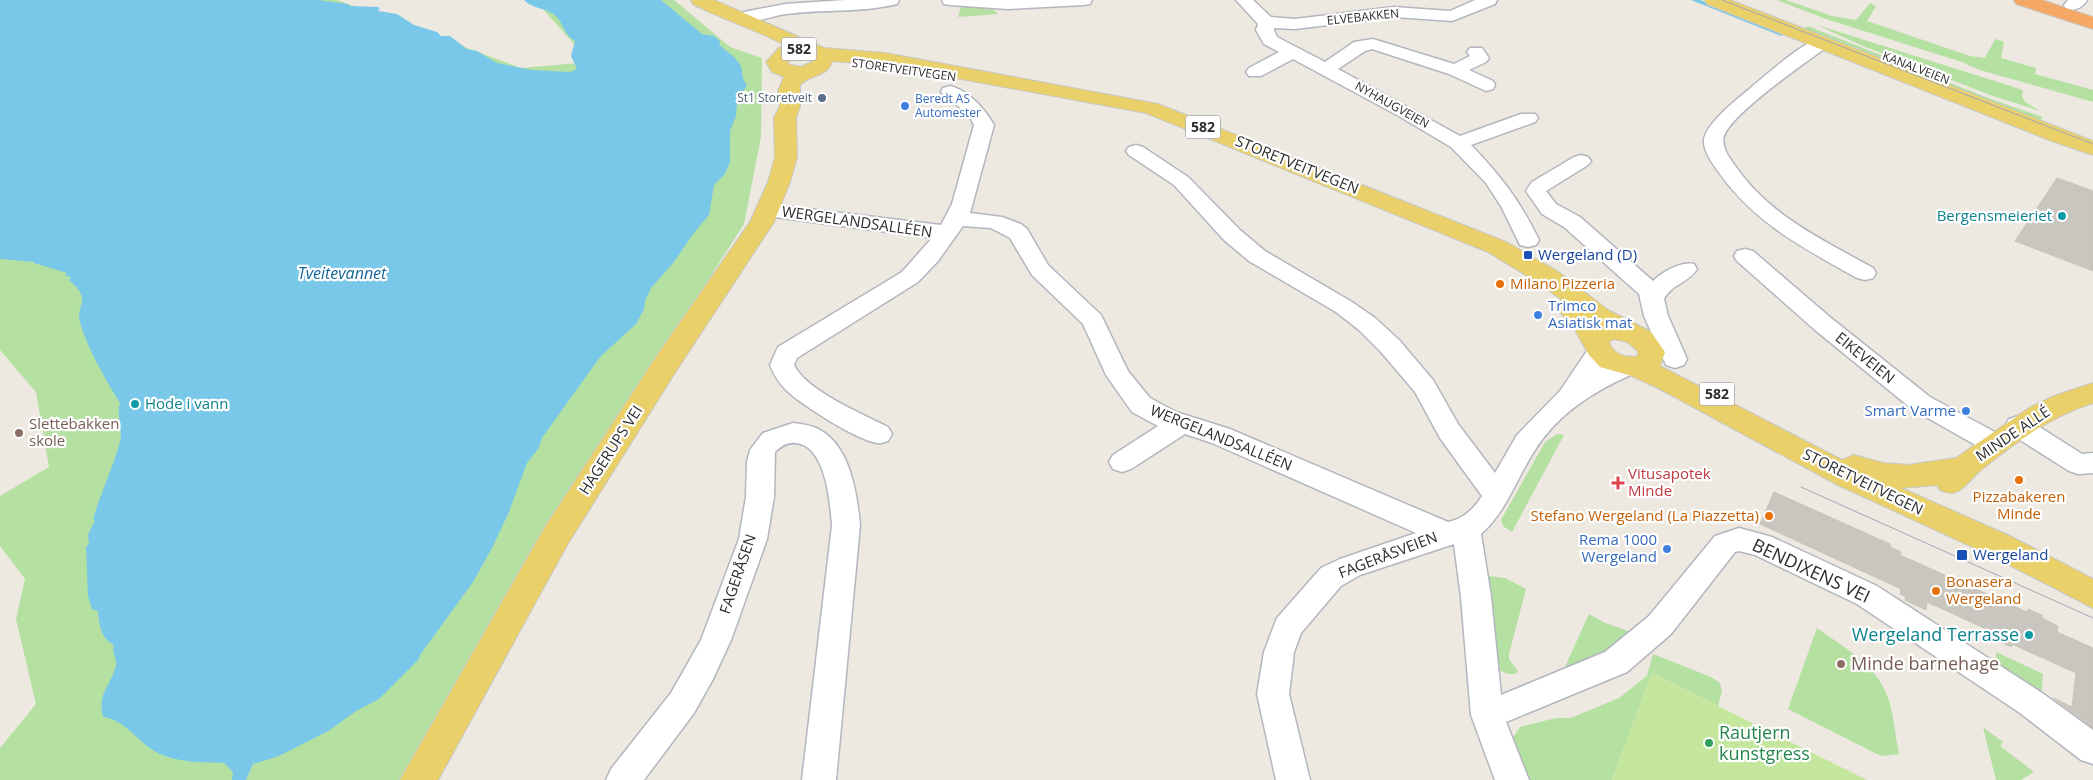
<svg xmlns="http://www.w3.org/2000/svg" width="2093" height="780" font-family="'Open Sans',sans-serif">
	<rect width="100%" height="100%" fill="#ede8e0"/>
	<g fill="#b4e0a1">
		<path d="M0 0H337L521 68 590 62 535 0H674L730 47 762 58 761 137 744 224 573 491 400 780H0V748L36 704 16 619 25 579 0 546V496L49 467 36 392 0 350Z"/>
		<path d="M1777 0H1786L1832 16 1856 20 1870 3 1876 6 1867 21 1970 56 1985 58 1995 39 2004 42 2001 58 2036 68 2035 74 2093 90V102L1980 70 1968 65V64L1826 19Z"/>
		<path d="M962 4 991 7 998 14 958 17Z"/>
		<path d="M1817 25 2020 89 2023 91 2022 96 2025 102 2040 111 1993 96 1863 46Z"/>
		<path d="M1808 26 1988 98 2043 117 2034 126 1797 33Z"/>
		<path d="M1557 434 1564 435 1512 532 1503 526 1501 520 1545 442Z"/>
		<path d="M1481 575 1505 578 1526 589 1509 654V659L1518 671 1515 674H1509L1498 670Z"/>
		<path d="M1589 614 1605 623 1628 631C1609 652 1594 663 1565 667Z"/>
		<path d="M1817 628C1843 647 1877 665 1888 698 1894 715 1895 736 1899 754L1881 756 1788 709Z"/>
		<path d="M1996 652 2043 674 2042 690 2039 693 1989 667 1996 660Z"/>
		<path d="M1653 654 1711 677 1720 683 1722 691 1718 706 1652 673 1612 780H1523L1512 739 1520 727 1556 718H1571L1619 698 1647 676Z"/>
		<path d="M1983 727 2003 742 2000 746 2034 772 2021 780H1996Z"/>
	</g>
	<path fill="#c5e79d" d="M1652 673 1867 780H1612Z"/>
	<g fill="#7ac8e9">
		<path d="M0 0H318L348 4 350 6 377 7 380 8 378 11 397 14 414 25 437 32 441 36H450L467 49 477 51 497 63 532 70 570 72 577 69 571 56 575 41C564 35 564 25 556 16 548 8 532 9 524 0H661L702 34 714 36 720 41 719 44C726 52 734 55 739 63 745 72 739 75 747 85L737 103 736 116 730 131V162L725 174 714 185 709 215 693 234 674 262 651 288 645 301 644 309 636 324 600 357 542 438 538 449 527 463 509 512 492 548 473 582 420 655 419 659 379 699 356 711 330 730 279 756 253 764 246 780H232L233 772 224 763C202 762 177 763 156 752 138 742 124 719 103 717 97 692 111 687 116 665 117 658 111 652 114 645 101 639 99 624 98 611L92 609 88 596 86 547 89 544 88 535 95 520 93 519C101 492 113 468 120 442 123 428 116 416 120 403 107 382 86 346 80 322 75 303 94 302 69 280L71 277 65 276 67 273 34 263V262L0 259Z"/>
		<path d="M1691 0H1700L1785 34 1781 36Z"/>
	</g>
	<g fill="#c9c6bf" stroke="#c9c4ba">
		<path d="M2057 178 2093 191V271L2015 241Z"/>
		<path d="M1774 492 1890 544V547L1901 552 1900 555 2027 612 2028 609 2042 615V618L2058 626 2057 632 2093 648V728L2053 698 2072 707 2076 673 2012 644V647L1993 639 1995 633 1927 602 1926 610 1905 600 1906 597 1900 594 1901 589 1760 524Z"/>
	</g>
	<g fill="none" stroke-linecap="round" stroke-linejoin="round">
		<g stroke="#b4b6bf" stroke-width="3">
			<g id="minor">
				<path d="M845 0H899L897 4C861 13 823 9 786 14 772 16 757 23 744 20L741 16 744 12 785 4Z"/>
				<path d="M942 0H1092L1090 4 1084 5 1008 9 950 5 944 4Z"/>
				<path d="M1236 0H1253L1271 17 1295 19 1394 7 1450 11 1475 0H1497L1495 4 1452 21 1394 17 1295 29 1274 28V30L1277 37 1325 62 1354 42 1373 39 1454 64 1470 56 1467 52 1470 48H1482L1489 58 1486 62 1469 70 1493 81 1495 85 1493 89 1486 91 1449 74 1372 49 1365 51 1338 69 1460 136 1521 114H1535L1538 118 1535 122 1471 145C1501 176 1520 201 1539 240L1536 245 1528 247 1520 245 1502 208 1486 183 1451 147 1397 115 1293 59 1261 76H1249L1246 72 1249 68 1279 52 1264 44 1256 30 1258 24Z"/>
				<path d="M2068 0H2087C2082 8 2075 11 2066 9L2064 5Z"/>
				<path d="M1821 38 1827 39 1830 43 1827 47C1806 62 1731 114 1724 136 1721 148 1730 159 1736 167 1770 216 1823 240 1873 268L1876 273 1873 278 1865 280 1857 278C1802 247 1754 223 1717 170 1711 161 1703 150 1704 139 1707 123 1735 101 1747 91 1764 77 1802 42 1821 38Z"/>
				<path d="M950 86C969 91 985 109 994 125L970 213 1002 217 1021 224 1027 229 1048 265 1101 315 1128 371 1150 398 1176 412 1230 429 1448 522C1463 519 1474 509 1482 496L1440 438 1415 392 1381 352 1359 330 1336 312 1249 261 1224 240 1174 185 1129 155 1126 151 1129 147 1136 145 1143 147 1188 177 1240 230 1265 251 1352 302 1375 318 1399 340 1433 380 1458 424 1495 473 1517 435 1560 391 1591 345 1600 343 1609 345 1612 351 1601 368 1629 357 1638 360 1641 366 1638 372C1598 388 1558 413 1535 450 1516 479 1507 511 1481 534L1491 597 1501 695 1605 652 1649 616 1715 536 1739 528 1772 537 1877 586 2042 693 2093 730V764L2081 760 2020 713 1857 604 1755 555 1739 551 1735 552 1671 634 1627 672 1506 722 1529 780H1495L1471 715 1461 597 1454 544 1360 575 1341 586 1301 633 1294 652 1289 694 1310 780H1276L1257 694 1264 652 1277 618 1321 568 1340 559 1416 533 1212 443 1185 434 1131 469 1122 472 1113 469 1109 462 1113 455 1158 426 1132 412 1106 375 1083 324 1032 275 1010 238 991 228 963 226 938 261 918 282 797 358 794 365C806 391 863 414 888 427L892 434 888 441C884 442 881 444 877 443 857 440 802 405 787 391 779 383 774 375 770 365L778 347 902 272 932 238 767 216 760 215 756 210 760 205 767 204 941 225 952 204 974 125 969 115 941 92 943 88Z"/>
				<path d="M1581 155 1588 157 1591 161 1588 165 1546 191 1556 204 1580 217 1653 281C1662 272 1681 261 1694 264L1697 269C1688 283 1672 284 1664 299L1668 316 1687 359 1684 365 1675 368 1666 365 1644 316 1639 294 1564 227 1542 214 1526 191 1532 182 1574 157Z"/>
				<path d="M1745 249 1753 251 1831 318 1930 397 2004 437 2008 444 2004 451 1995 454 1986 451 1912 409 1815 330 1737 261 1734 256 1737 251Z"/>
				<path d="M2018 416 2027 419 2082 454 2093 453V473L2078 474 2069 471 2009 433 2005 426 2009 419Z"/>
				<path d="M793 423C801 424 809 425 816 428 850 443 857 493 860 525L836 780H802L832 525C830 502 826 446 796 443 787 442 781 446 775 452L774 497 767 539 731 640 713 679 694 713 644 780H606L611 769 671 693 701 640 739 539 746 497 747 462 750 450 763 433Z"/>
			</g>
		</g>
		<g stroke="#c8c8c8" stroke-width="2">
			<g id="major">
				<path d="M691 0H714L824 48 885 53 1158 104 1506 242 1557 271 1608 310 1651 332 1665 352 1660 366 1842 460 1854 455 1883 463 1908 465 1956 458 2029 408 2054 396 2093 383V403C2051 416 2014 443 1981 470 1974 476 1968 484 1961 489 1954 495 1947 493 1940 490L1937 485 1901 488 2012 537 2093 579V608L1990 555 1838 485 1658 388 1632 376 1600 367 1589 355 1574 328 1555 307 1562 300 1539 283 1488 252 1146 113 885 65 832 61C829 76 809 75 800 85V106L796 118 797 157 790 182 774 222 676 371 567 545 438 780H400L545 527 656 357 750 222 768 182 775 157 774 118 780 106 778 91 784 77 772 72 766 62 779 48 787 46C757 30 724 20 693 4ZM800 55 813 59 812 62 801 67 787 64 793 56ZM1614 339 1627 342 1638 351V356C1626 359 1613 354 1609 342Z"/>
				<path d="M1705 0H1730L2093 141V155L2052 141 1707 4Z"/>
			</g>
		</g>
		<g stroke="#c8c8c8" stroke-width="2">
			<path id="highway" d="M2014 0H2042L2093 17V29L2016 4Z"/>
		</g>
		<use href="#minor" fill="#fff" fill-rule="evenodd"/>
		<use href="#major" fill="#e9d069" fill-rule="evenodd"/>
		<use href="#highway" fill="#f5a863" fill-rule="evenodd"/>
		<g stroke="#a3a5b6" stroke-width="1">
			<path d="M1722 0 2093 144"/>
			<path d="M1801 487 2093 618"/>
		</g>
	</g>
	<circle fill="#5c6f8a" stroke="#fff" stroke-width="2" cx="822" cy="98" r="5"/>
	<g fill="#3f7fe0" stroke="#fff" stroke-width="2">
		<circle cx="905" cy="106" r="5"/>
		<circle cx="1538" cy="315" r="5"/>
		<circle cx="1966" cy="411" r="5"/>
		<circle cx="1667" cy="549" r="5"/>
	</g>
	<g fill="#0f9aa8" stroke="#fff" stroke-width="2">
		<circle cx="2062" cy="216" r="5"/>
		<circle cx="135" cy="404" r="5"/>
		<circle cx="2029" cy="635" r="5"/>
	</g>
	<g fill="#1a4fb4" stroke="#fff" stroke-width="2">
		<rect x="1523" y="250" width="10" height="10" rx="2.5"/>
		<rect x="1956" y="549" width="12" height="12" rx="2.5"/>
	</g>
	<g fill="#e8710a" stroke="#fff" stroke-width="2">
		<circle cx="1500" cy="284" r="5"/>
		<circle cx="2019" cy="480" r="5"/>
		<circle cx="1769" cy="516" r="5"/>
		<circle cx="1936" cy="591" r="5"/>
	</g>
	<g fill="#8d6e63" stroke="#fff" stroke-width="2">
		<circle cx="19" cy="433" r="5"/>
		<circle cx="1841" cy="664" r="5"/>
	</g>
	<path fill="#e0444e" stroke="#fff" stroke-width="2" d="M1615.5 475.5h5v5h5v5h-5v5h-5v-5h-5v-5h5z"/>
	<circle fill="#2e9e5b" stroke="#fff" stroke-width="2" cx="1709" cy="743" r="5"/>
	<g text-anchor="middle" stroke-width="4.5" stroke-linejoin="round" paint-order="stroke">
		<g font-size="12" fill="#2d2d2d" stroke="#fff">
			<text transform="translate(1363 17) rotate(-6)" y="4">ELVEBAKKEN</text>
			<text transform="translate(1916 68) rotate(21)" y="4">KANALVEIEN</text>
			<text transform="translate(904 70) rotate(8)" y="4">STORETVEITVEGEN</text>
			<text transform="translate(1392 105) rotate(29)" y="4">NYHAUGVEIEN</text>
		</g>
		<g font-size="12" fill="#4e5e75" stroke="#fff" text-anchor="end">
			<text x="812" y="102">St1 Storetveit</text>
		</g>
		<g font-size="12" fill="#366cbe" stroke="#fff" text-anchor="start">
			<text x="915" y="103">Beredt AS<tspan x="915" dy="14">Automester</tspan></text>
		</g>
		<g fill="#fff" stroke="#6c6c6c" stroke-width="1">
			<rect x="781.5" y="37.5" width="35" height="23" rx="4"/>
			<rect x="1185.5" y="115.5" width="35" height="23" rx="4"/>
			<rect x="1699.5" y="382.5" width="35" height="23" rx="4"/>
		</g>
		<g font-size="14" font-weight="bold" fill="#2d2d2d">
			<text x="799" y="54">582</text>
			<text x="1203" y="132">582</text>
			<text x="1717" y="399">582</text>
		</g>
		<g font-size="15" fill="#2d2d2d" stroke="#fff">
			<text transform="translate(1297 165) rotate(22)" y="5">STORETVEITVEGEN</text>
			<text transform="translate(857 222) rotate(8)" y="5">WERGELANDSALLÉEN</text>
			<text transform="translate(1865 358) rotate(39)" y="5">EIKEVEIEN</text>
			<text transform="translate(2013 434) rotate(-34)" y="5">MINDE ALLÉ</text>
			<text transform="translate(1221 438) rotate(22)" y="5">WERGELANDSALLÉEN</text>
			<text transform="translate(611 450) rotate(-57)" y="5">HAGERUPS VEI</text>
			<text transform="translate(1863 482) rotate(26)" y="5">STORETVEITVEGEN</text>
			<text transform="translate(1388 555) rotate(-21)" y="5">FAGERÅSVEIEN</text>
			<text transform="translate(738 574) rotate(-71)" y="5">FAGERÅSEN</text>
		</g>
		<g font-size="15" fill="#0d838f" stroke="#fff" text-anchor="end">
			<text x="2052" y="221">Bergensmeieriet</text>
			<text x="145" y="409" text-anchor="start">Hode i vann</text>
		</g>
		<g font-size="15" fill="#164399" stroke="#fff" text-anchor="start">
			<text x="1538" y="260">Wergeland (D)</text>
			<text x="1973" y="560">Wergeland</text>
		</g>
		<g font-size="15" fill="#c56008" stroke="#fff" text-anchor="start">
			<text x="1510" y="289">Milano Pizzeria</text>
			<text x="2019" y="502" text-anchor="middle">Pizzabakeren<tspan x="2019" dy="17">Minde</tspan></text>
			<text x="1759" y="521" text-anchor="end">Stefano Wergeland (La Piazzetta)</text>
			<text x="1946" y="587">Bonasera<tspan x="1946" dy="17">Wergeland</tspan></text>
		</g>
		<g font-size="15" fill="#366cbe" stroke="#fff" text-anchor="end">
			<text x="1548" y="311" text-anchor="start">Trimco<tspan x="1548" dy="17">Asiatisk mat</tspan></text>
			<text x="1956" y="416">Smart Varme</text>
			<text x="1657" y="545">Rema 1000<tspan x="1657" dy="17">Wergeland</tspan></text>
		</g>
		<g font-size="15" fill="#785e54" stroke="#fff" text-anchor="start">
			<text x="29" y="429">Slettebakken<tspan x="29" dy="17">skole</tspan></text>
		</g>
		<g font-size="15" fill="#be3a42" stroke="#fff" text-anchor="start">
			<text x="1628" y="479">Vitusapotek<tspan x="1628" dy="17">Minde</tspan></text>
		</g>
		<g font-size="16" font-style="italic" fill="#156798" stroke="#fff">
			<text x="342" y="279">Tveitevannet</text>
		</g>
		<g font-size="18" fill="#2d2d2d" stroke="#fff">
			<text transform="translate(1811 571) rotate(25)" y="6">BENDIXENS VEI</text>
		</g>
		<g font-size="18" fill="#0d838f" stroke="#fff" text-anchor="end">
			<text x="2019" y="641">Wergeland Terrasse</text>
		</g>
		<g font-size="18" fill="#785e54" stroke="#fff" text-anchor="start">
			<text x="1851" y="670">Minde barnehage</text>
		</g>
		<g font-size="18" fill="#27864d" stroke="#fff" text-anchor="start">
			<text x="1719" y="739">Rautjern<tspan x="1719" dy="21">kunstgress</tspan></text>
		</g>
	</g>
</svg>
